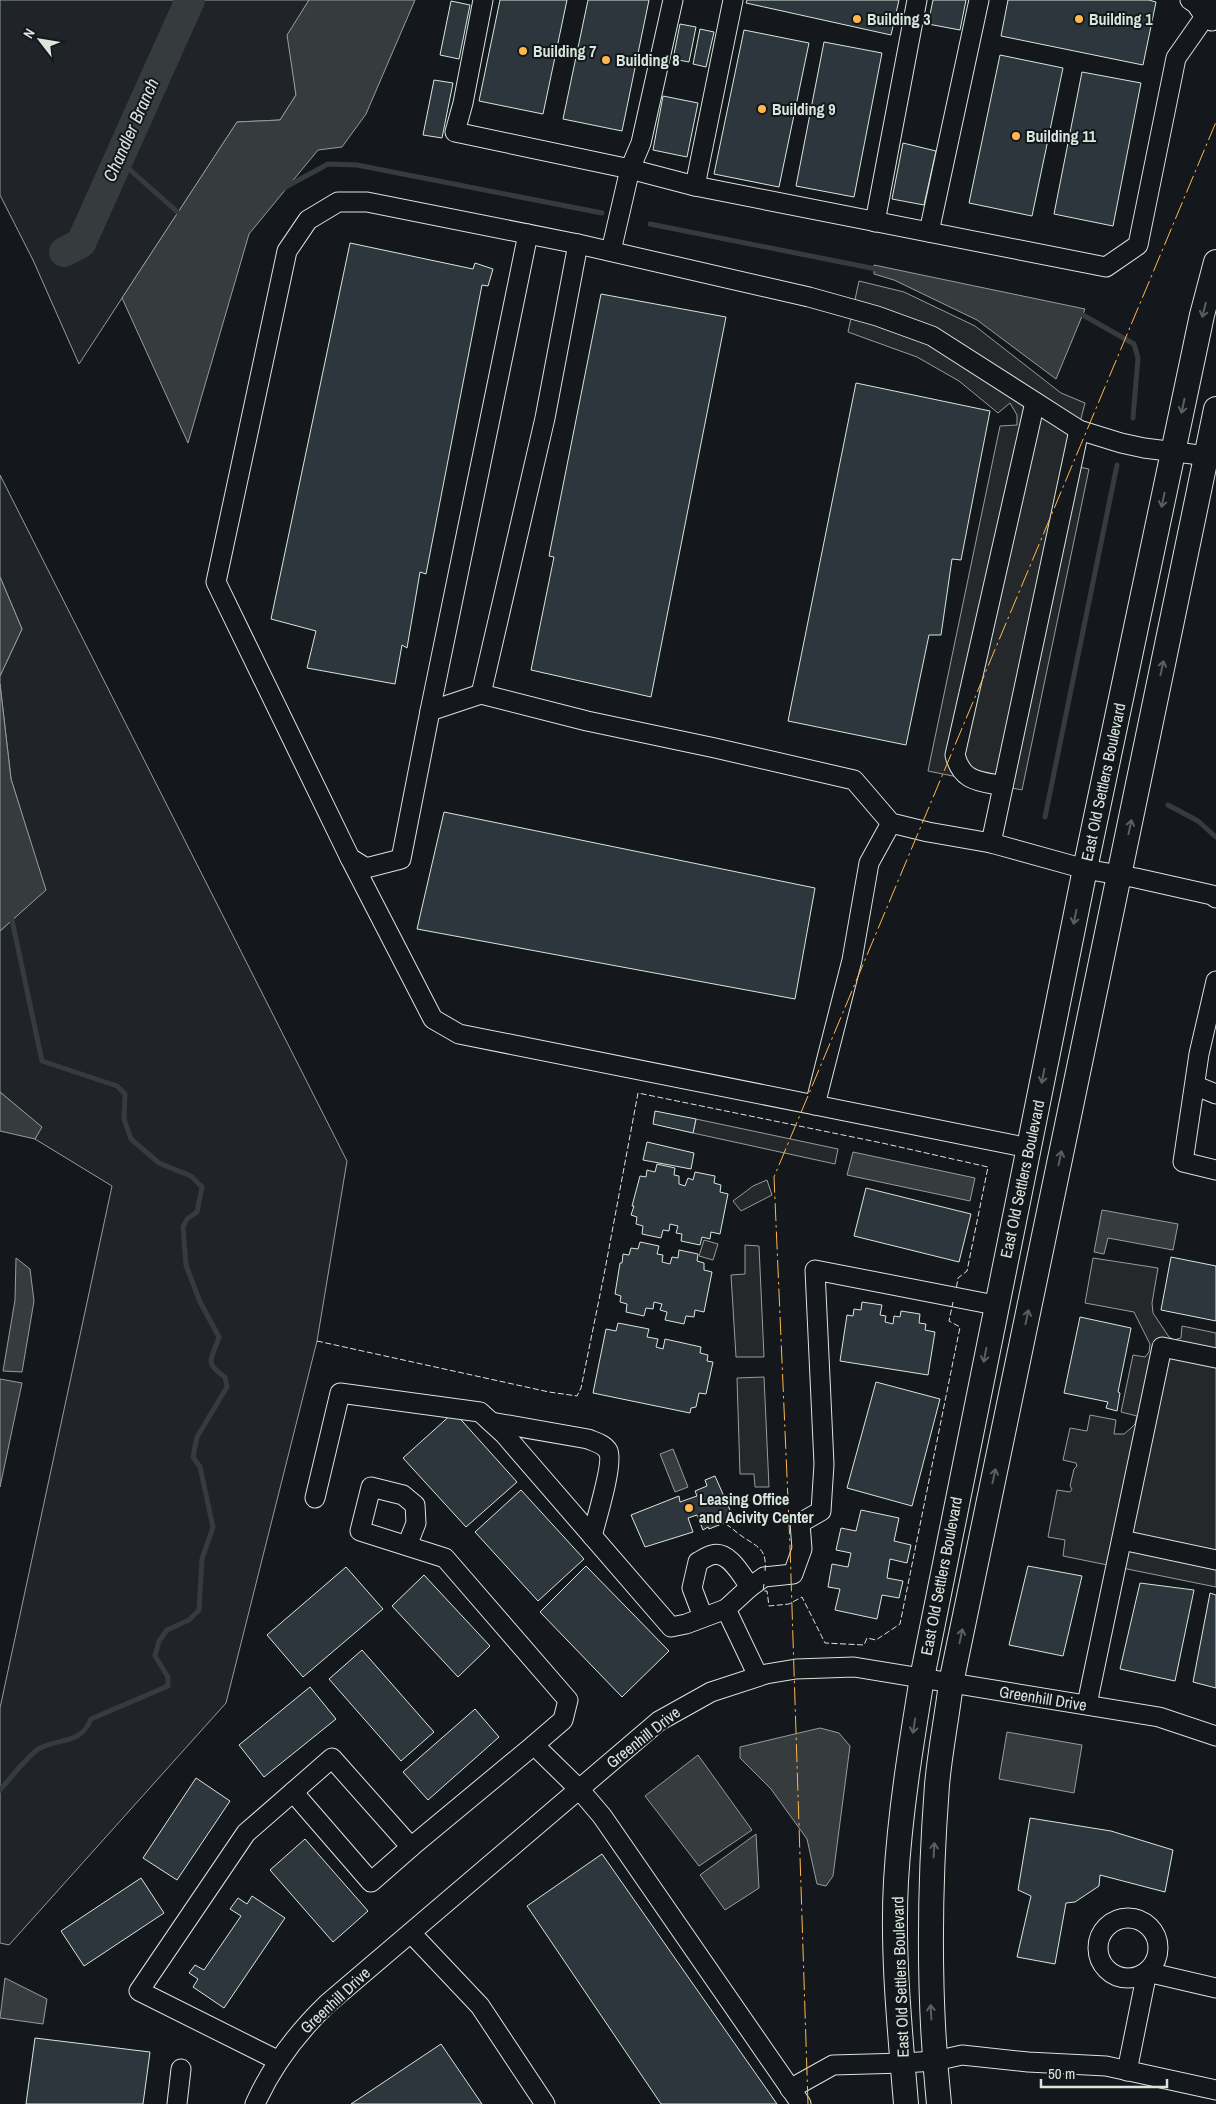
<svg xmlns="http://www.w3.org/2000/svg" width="1216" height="2104" font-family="'Archivo Narrow',sans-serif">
	<rect width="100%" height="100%" fill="#14181c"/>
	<g fill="#202428" stroke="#939e99">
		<path d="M0 0H309L288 35 296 95 280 120 237 122 79 364 33 260 0 195Z"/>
		<path d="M0 475 347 1161 317 1341 226 1703 9 1945 0 1943V1708L112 1186 35 1139 41 1127 0 1092V931L45 890 11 779 0 684V676L22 629 0 577Z"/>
	</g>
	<g fill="#24282b" stroke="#939e99">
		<path d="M859 281 904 292 975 326 1061 393 1085 403 1069 465 1089 469 1022 790 928 771 1000 426 1017 425V415L1010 403 998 413 959 381 917 357 848 332Z"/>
		<path d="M696 1119 838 1149 835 1164 693 1133Z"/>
		<path d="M767 1180 772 1195 741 1211 733 1201 753 1186Z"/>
		<path d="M704 1240 718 1244 713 1260 699 1256Z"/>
		<path d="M745 1245 759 1246 764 1357H736L731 1275 745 1274Z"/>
		<path d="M1093 1258 1158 1268 1152 1303 1153 1313 1169 1337 1174 1340 1181 1338 1182 1326 1216 1333V1587L1063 1556 1065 1540 1048 1537 1057 1490 1070 1492 1072 1489 1070 1486 1074 1469 1077 1466 1076 1463 1063 1460 1070 1428 1087 1431 1090 1415 1116 1420 1114 1434H1124L1130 1429 1135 1424 1137 1416 1121 1412 1133 1355 1145 1357 1149 1352 1150 1344 1134 1312 1085 1303Z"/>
		<path d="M764 1377 769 1487H755L754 1474H740L737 1378Z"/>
	</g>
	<g fill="#363b3e" stroke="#939e99">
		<path d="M309 0H415L366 114 342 147 318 150 249 234 188 443 122 298 237 122 280 120 296 95 287 35Z"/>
		<path d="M874 265 1085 309 1056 379 977 320 894 280 874 274Z"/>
		<path d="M0 577 22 629 0 676Z"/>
		<path d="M0 684 11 779 46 890 0 931Z"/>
		<path d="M0 1092 42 1127 35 1139 0 1131Z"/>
		<path d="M853 1152 975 1178 970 1201 847 1175Z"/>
		<path d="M1102 1210 1178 1224 1173 1250 1108 1238 1104 1254 1094 1252Z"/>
		<path d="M16 1258 30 1269 34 1301 22 1372 3 1371 15 1300Z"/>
		<path d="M0 1379 22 1383 0 1487Z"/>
		<path d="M673 1449 688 1487 675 1492 660 1454Z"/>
		<path d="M820 1728 839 1733 850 1746 833 1876 826 1886 817 1884 807 1839 771 1789 740 1758V1747Z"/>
		<path d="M1007 1732 1082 1745 1074 1793 999 1779Z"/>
		<path d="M698 1755 752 1830 699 1866 645 1796Z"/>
		<path d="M756 1834 759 1888 725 1910 700 1875Z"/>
		<path d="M5 1978 47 1999 43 2024 0 2018Z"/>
	</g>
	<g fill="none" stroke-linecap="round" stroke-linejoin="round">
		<g stroke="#363b3e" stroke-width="5">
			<path d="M119 160 182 216"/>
			<path d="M282 189 328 164 357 165 602 213"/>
			<path d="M650 224 881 270"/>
			<path d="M1077 313 1083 315 1134 344 1138 358 1133 418"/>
			<path d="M1168 805 1198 821 1216 837"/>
			<path d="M1045 817 1117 465"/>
			<path d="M0 1790C11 1778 24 1760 37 1750 56 1737 81 1746 91 1719L168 1686V1677L155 1656 159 1641 167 1630 189 1620 199 1610 202 1559 213 1527 200 1467 193 1457 197 1437 227 1387 225 1377C202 1362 213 1358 219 1337L200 1302 186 1265 183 1227 187 1219 197 1212 202 1187 191 1176 159 1163 131 1139 124 1119 125 1094 117 1086 42 1061 12 920 10 916"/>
		</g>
		<path stroke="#363b3e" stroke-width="30" d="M64 252 81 243 190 0"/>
	</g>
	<g fill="#2c363c" stroke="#d8e6dc">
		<path d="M500 0H567L543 114 479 101Z"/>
		<path d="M588 0H649L622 131 563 119Z"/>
		<path d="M747 0H899L891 35 746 3Z"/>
		<path d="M933 0H966L960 30 928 24Z"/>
		<path d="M1008 0H1149L1156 2 1143 65 1001 36Z"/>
		<path d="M451 1 470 5 459 59 440 55Z"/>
		<path d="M680 24 696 27 689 62 673 59Z"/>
		<path d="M700 29 714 32 706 67 693 64Z"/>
		<path d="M744 30 809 43 779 187 714 174Z"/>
		<path d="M824 42 882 53 854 197 796 186Z"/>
		<path d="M1000 55 1063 68 1032 216 969 203Z"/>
		<path d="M1082 72 1141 83 1113 226 1054 214Z"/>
		<path d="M434 80 453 83 442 138 423 135Z"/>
		<path d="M663 96 698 103 687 157 653 150Z"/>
		<path d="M903 143 936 151 924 205 892 199Z"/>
		<path d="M350 243 473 269 475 263 493 269 488 286 482 285 426 574 420 572 407 648 402 645 395 684 307 668 316 631 271 619Z"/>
		<path d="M601 294 726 317 651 697 531 670 554 557 549 556Z"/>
		<path d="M856 383 990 411 961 560 952 559 941 635H929L906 745 788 721Z"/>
		<path d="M444 812 815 888 795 999 417 929Z"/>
		<path d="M655 1111 696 1119 693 1133 653 1124Z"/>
		<path d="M647 1142 694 1153 691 1169 643 1160Z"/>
		<path d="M657 1164 675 1168 674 1175 679 1176V1184L685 1186 688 1178 693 1180 695 1172 715 1176 714 1183 721 1185 720 1192 728 1194 720 1234 711 1232 710 1239 702 1237 700 1245 681 1241 682 1234 676 1233 678 1226 670 1224 669 1231 663 1230 661 1238 642 1234 643 1226 636 1224 637 1217 631 1215 634 1206H632L640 1176 646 1177 647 1170 655 1172Z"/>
		<path d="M866 1188 971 1214 959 1262 854 1236Z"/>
		<path d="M640 1242 659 1246 657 1254 663 1255 662 1262 670 1264 672 1257 678 1258 679 1250 698 1254 697 1261 704 1263V1270L712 1272 704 1312 695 1310 694 1317 686 1316 684 1324 665 1320 667 1312 660 1310 662 1304 654 1302 653 1309 646 1308 644 1316 626 1312 627 1304 620 1302 621 1296 615 1294 620 1263H622L623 1254 629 1255 631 1248 638 1249Z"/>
		<path d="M1171 1257 1216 1266V1321L1161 1310Z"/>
		<path d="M862 1302 882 1305 880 1315 886 1316 885 1322 893 1324 894 1316 900 1317 901 1311 920 1314 919 1323 926 1324 925 1330 935 1332 928 1375 840 1361 847 1315 853 1316 854 1309 861 1310Z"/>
		<path d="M1080 1317 1131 1328 1118 1392 1120 1393 1117 1411 1106 1408 1108 1402 1064 1393Z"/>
		<path d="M618 1323 649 1329 647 1337 658 1339 656 1347 663 1349 665 1339 701 1347 700 1353 708 1355 707 1361 713 1362 706 1394 699 1393 696 1407 691 1408 690 1413 593 1393 606 1329 616 1331Z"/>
		<path d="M876 1382 940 1399 912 1506 847 1488Z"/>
		<path d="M454 1412 517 1482 466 1527 403 1458Z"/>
		<path d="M715 1476 734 1519 709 1529 708 1527 703 1530 697 1515 688 1518 693 1532 645 1547 631 1515 679 1496 680 1502 697 1496 695 1491 707 1486 705 1480Z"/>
		<path d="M521 1490 584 1559 538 1601 475 1532Z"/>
		<path d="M861 1510 899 1518 894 1541 911 1545 907 1563 890 1559 887 1578 903 1581 899 1598 882 1595 877 1619 835 1610 840 1589 828 1587 832 1564 848 1567 851 1553 836 1550 841 1528 856 1531Z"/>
		<path d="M586 1566 669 1651 622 1697 540 1612Z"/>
		<path d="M1028 1566 1082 1576 1063 1656 1009 1645Z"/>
		<path d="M346 1567 383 1609 303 1677 267 1635Z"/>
		<path d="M424 1575 490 1646 458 1677 392 1606Z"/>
		<path d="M1140 1583 1194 1590 1175 1681 1120 1669Z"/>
		<path d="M1210 1593 1216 1595V1688L1193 1682Z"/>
		<path d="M362 1650 434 1732 401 1761 329 1679Z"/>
		<path d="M310 1687 336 1719 264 1777 239 1745Z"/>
		<path d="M475 1709 499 1737 428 1800 403 1772Z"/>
		<path d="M196 1778 230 1801 177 1880 143 1858Z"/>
		<path d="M1030 1818 1111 1831 1173 1850 1165 1892 1100 1875 1099 1886 1075 1902 1066 1903 1055 1964 1017 1957 1031 1896 1018 1890Z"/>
		<path d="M305 1839 368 1911 333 1942 270 1870Z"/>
		<path d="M602 1854 777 2104H661L527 1906Z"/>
		<path d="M141 1878 164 1913 84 1966 61 1931Z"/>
		<path d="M252 1896 285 1918 224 2008 193 1987 198 1979 189 1973 195 1965 204 1970 241 1916 230 1909 238 1898 247 1904Z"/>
		<path d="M35 2038 150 2052 143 2104H26Z"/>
		<path d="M441 2044 482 2104H351Z"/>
	</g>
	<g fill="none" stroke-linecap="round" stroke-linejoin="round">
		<g stroke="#d8e6dc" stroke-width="21">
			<g id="minor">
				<path d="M483 0 463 103 455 132 630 169 641 143 673 0"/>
				<path d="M1190 0C1202 5 1198 15 1212 21"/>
				<path d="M695 186 733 0"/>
				<path d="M875 222 917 0"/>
				<path d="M929 232 979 0"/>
				<path d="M611 251 630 169 695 186 1106 267 1138 245 1176 58 1204 18 1211 0"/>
				<path d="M1216 457 1144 448 1121 443 1079 430 932 336 877 316 809 297 578 244 545 418 481 694 587 721 715 748 854 780 891 823 928 832 991 843 1085 869 1136 878 1212 895 1216 898"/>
				<path d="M481 694 430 711 401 859 366 868 350 858 216 582 287 251 308 220 338 202H367L578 244"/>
				<path d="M430 711 528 234"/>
				<path d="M1003 786C979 781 962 782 955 755L1035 402"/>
				<path d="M891 823 869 863 852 960 815 1105 1029 1148"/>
				<path d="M991 843 1079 430"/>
				<path d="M350 858 433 1019 459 1034 815 1105"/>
				<path d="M1216 981 1199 1054 1183 1162 1216 1170"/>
				<path d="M1196 1086 1216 1094"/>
				<path d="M491 1422 588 1439C595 1442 604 1444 608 1451 614 1462 596 1521 592 1536"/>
				<path d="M315 1498 340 1393 480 1412 504 1434 671 1627 686 1624 726 1609 758 1676"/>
				<path d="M1122 1540 1216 1560"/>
				<path d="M407 1546 416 1523 415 1505 403 1495 371 1487 360 1531 445 1558 568 1700 563 1720 534 1745"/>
				<path d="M726 1609 750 1587 764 1577 793 1574 802 1549 800 1523 821 1511 824 1464 815 1270 995 1305"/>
				<path d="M703 1617 692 1588 698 1562C702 1560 707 1556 712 1555 729 1550 742 1576 750 1587"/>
				<path d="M1087 1704 1162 1347 1216 1358"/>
				<path d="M293 1792 371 1882 411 1847"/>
				<circle cx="1128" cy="1948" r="30"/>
				<path d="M411 1933 480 2006 545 2104"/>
				<path d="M279 2061 139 1991 246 1833 332 1758 411 1847 534 1745 579 1789 602 1816 801 2104"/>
				<path d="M1127 2071 1147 1972 1216 1988"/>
				<path d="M790 2089 833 2065 903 2063 935 2061 962 2055 1028 2062 1106 2066 1216 2090"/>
				<path d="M177 2104 181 2069"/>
				<path d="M255 2104C272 2066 297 2033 327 2004L659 1721 711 1692 766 1674 796 1669 854 1667 1159 1717 1216 1736"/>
			</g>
		</g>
		<g stroke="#d8e6dc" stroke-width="26">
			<g id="major">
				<path d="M906 2104C900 2031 892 1954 896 1881 900 1813 911 1745 922 1678L1085 869 1202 315 1216 262"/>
				<path d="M939 2104C928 1998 929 1891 937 1785 940 1751 947 1717 951 1683L1216 409"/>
			</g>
		</g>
		<use href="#minor" stroke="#14181c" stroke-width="19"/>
		<use href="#major" stroke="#14181c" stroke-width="24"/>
		<g stroke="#d8e6dc" stroke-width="1" stroke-dasharray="6 2.5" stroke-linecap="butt">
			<path d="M317 1341 549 1392 577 1396 581 1388 604 1275 638 1093 882 1143 988 1167 967 1271 958 1278 956 1290"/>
			<path d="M726 1524C732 1528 737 1533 743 1537 760 1548 767 1550 765 1572"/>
			<path d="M764 1584 763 1591H767L769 1606 789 1604 802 1597 825 1643 864 1645 867 1638 876 1640 900 1624 960 1327 949 1321 953 1302"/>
		</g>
		<path stroke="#ffb74d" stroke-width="1" stroke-dasharray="18 4 2.5 4" stroke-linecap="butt" d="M808 2104 790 1546 774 1177 1216 122"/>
	</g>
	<defs><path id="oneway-shaft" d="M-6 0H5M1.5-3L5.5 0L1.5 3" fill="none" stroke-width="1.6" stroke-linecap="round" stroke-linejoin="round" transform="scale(1.25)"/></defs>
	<g stroke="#59605f">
		<use href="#oneway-shaft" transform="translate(1204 310) rotate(104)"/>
		<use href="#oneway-shaft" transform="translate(1183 406) rotate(102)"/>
		<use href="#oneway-shaft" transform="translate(1163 500) rotate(102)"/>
		<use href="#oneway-shaft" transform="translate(1162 668) rotate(-78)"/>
		<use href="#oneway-shaft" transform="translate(1130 827) rotate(-78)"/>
		<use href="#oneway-shaft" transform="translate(1075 917) rotate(101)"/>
		<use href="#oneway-shaft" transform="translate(1043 1076) rotate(101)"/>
		<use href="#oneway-shaft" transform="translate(1060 1158) rotate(-78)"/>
		<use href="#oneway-shaft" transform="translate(1027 1317) rotate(-78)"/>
		<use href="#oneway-shaft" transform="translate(985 1355) rotate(101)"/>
		<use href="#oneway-shaft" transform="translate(994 1476) rotate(-78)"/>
		<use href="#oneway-shaft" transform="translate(961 1636) rotate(-78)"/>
		<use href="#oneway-shaft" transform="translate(914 1726) rotate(99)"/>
		<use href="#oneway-shaft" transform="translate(934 1850) rotate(-87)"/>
		<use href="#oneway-shaft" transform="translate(931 2012) rotate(-93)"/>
	</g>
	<g fill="#ffb74d" stroke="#14181c" stroke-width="2">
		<circle cx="857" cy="19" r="5"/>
		<circle cx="1079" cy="19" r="5"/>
		<circle cx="523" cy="51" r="5"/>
		<circle cx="606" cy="60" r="5"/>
		<circle cx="762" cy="109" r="5"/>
		<circle cx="1016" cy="136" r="5"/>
		<circle cx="689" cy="1508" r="5"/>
	</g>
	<g text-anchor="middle" stroke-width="4" stroke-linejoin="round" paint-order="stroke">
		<g font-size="16" font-weight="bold" fill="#d8e6dc" stroke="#14181c" text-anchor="start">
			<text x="867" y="25">Building 3</text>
			<text x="1089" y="25">Building 1</text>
			<text x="533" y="57">Building 7</text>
			<text x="616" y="66">Building 8</text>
			<text x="772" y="115">Building 9</text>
			<text x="1026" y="142">Building 11</text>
			<text x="699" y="1505">Leasing Office<tspan x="699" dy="18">and Acivity Center</tspan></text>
		</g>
		<g font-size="16" fill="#d8e6dc" stroke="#14181c">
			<text transform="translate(1103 782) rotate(-78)" y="6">East Old Settlers Boulevard</text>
			<text transform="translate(1022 1179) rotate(-78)" y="6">East Old Settlers Boulevard</text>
			<text transform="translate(941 1576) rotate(-79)" y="6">East Old Settlers Boulevard</text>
			<text transform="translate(1043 1698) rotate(9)" y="6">Greenhill Drive</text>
			<text transform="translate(643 1737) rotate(-38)" y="6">Greenhill Drive</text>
			<text transform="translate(900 1977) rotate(-92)" y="6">East Old Settlers Boulevard</text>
			<text transform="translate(335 2000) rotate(-43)" y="6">Greenhill Drive</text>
		</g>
		<g font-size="18" font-style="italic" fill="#d8e6dc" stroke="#14181c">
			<text transform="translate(131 130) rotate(-66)" y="6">Chandler Branch</text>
		</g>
	</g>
	<g transform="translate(40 40) rotate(301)" stroke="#14181c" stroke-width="4" paint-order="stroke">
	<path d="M0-4L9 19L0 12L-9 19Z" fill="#d8e6dc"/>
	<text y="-8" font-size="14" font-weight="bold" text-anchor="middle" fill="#d8e6dc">N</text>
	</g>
	<path d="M1041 2079v8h126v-8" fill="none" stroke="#d8e6dc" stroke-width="2.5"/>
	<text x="1048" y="2079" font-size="15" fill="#d8e6dc" stroke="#14181c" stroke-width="4" paint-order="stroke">50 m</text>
</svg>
